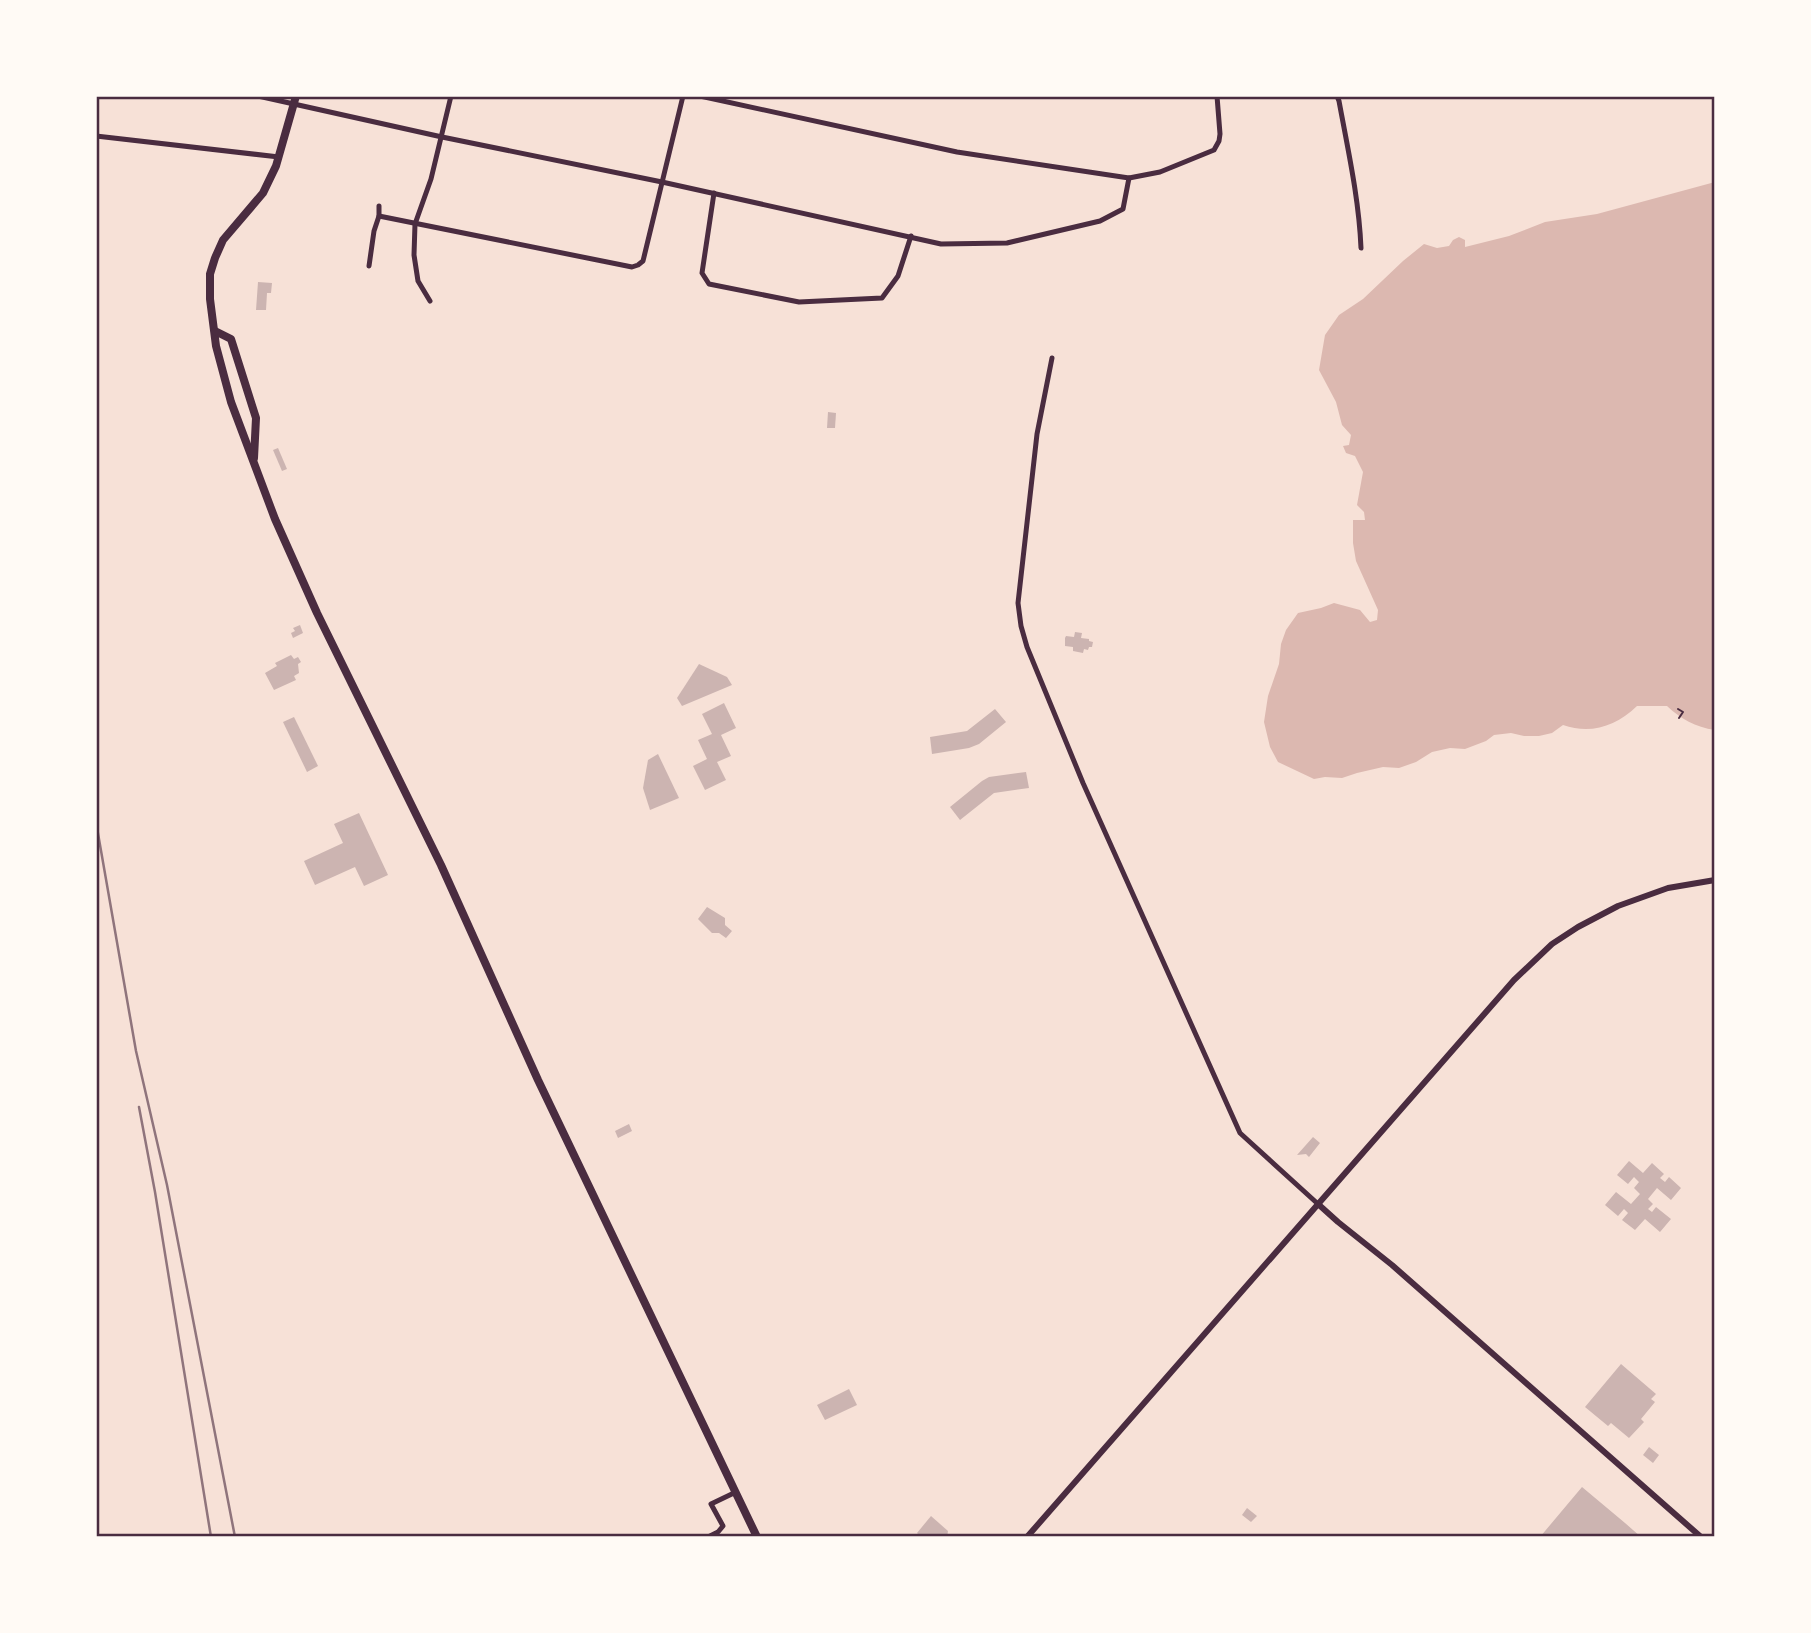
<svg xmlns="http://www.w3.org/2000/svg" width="1811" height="1633" font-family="'Source Sans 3',sans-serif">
	<rect width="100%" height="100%" fill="#f7e1d7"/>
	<path fill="#dcb8b0" d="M1715 182V730C1695 727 1681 719 1667 706H1637C1616 726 1591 735 1563 725L1552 733 1539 736H1524L1511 733 1494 735 1486 741 1465 749 1450 748 1432 752 1416 762 1399 768 1383 767 1357 773 1342 778 1325 777 1314 779 1278 762 1270 747 1264 722 1268 696 1279 664 1281 644 1286 630 1298 613 1321 608 1334 603 1360 610 1370 622 1377 620 1378 610 1356 561 1353 543V520H1365L1364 512 1357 505 1363 472 1355 456 1346 453 1343 446 1349 445 1351 435 1342 425 1336 402 1319 370 1325 335 1339 315 1363 299 1403 261 1424 244 1437 248 1449 246 1453 240 1459 237 1465 240V247L1509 236 1545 222 1597 214Z"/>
	<g fill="#ccb4b1">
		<path d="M258 282 272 283 271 293H267L266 310H256Z"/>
		<path d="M828 412 836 413 835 428H827Z"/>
		<path d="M278 448 287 469 282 471 273 450Z"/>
		<path d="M300 625 303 633 293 638 291 633 295 631 293 628Z"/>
		<path d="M1075 632 1082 633 1081 638 1089 639V641L1093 642 1092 647H1089L1088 650 1084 649 1083 653 1073 651V647L1065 646V638L1066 636 1074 637Z"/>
		<path d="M291 655 294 659 298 657 301 662 298 664 299 673 294 676 296 680 274 690 265 673 277 666 275 663Z"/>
		<path d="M699 664 727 677 732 685 682 706 677 698Z"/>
		<path d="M724 703 736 728 721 735 731 756 717 762 726 780 705 790 693 766 707 759 698 740 712 734 702 714Z"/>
		<path d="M995 709 1006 722 979 744 969 748 932 754 930 737 967 731Z"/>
		<path d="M294 717 318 766 307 772 283 722Z"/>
		<path d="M658 754 679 798 650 810 643 788 648 760Z"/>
		<path d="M1026 772 1029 788 994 793 960 820 950 807 982 781 989 777Z"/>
		<path d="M359 813 388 875 364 886 355 867 315 885 304 861 343 843 334 824Z"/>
		<path d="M707 907 725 918V925L732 931 726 938 719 933H712L698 919Z"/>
		<path d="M629 1124 632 1131 618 1138 615 1131Z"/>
		<path d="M1313 1137 1320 1143 1309 1157 1306 1154 1297 1155Z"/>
		<path d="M1629 1161 1643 1173 1652 1163 1664 1174 1660 1178 1665 1182 1669 1177 1681 1188 1671 1200 1657 1188 1648 1199 1653 1204 1648 1209 1652 1212 1656 1207 1671 1219 1660 1232 1645 1219 1635 1230 1622 1220 1628 1213 1624 1209 1618 1216 1605 1205 1616 1192 1631 1204 1640 1194 1634 1188 1639 1182 1634 1177 1628 1184 1617 1175Z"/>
		<path d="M1621 1364 1656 1394 1651 1399 1655 1402 1641 1419 1644 1422 1629 1438 1611 1423 1608 1426 1585 1407Z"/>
		<path d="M849 1389 857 1405 825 1420 817 1405Z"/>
		<path d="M1649 1447 1659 1455 1653 1463 1643 1455Z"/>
		<path d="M1582 1487 1625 1523 1641 1537H1565L1561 1534 1559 1537H1540Z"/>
		<path d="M1247 1508 1257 1516 1251 1522 1242 1515Z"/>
		<path d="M931 1516 948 1531 947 1537H921L917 1533Z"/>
	</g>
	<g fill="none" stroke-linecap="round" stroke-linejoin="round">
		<path stroke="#4a2c40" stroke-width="2" d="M1678 709 1683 712 1679 718"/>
		<g stroke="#4a2c40" stroke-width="5">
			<path d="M258 96 442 137 662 182 941 244 1007 243 1100 221 1123 209 1129 178"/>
			<path d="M700 96 957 152 1129 178 1160 172 1214 150 1219 141 1220 134 1217 96"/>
			<path d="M1337 96 1339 101C1348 150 1359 199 1361 248"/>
			<path d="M96 136 279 157"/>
			<path d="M714 193 702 273 709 284 799 302 882 298 898 276 911 236"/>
			<path d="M379 216 632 267 638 265 643 261 683 96"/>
			<path d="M369 266 374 231 379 216V206"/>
			<path d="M430 301 418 281 414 255 415 224 431 179 451 96"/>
			<path d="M1052 358 1037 434 1018 603 1021 626 1027 647 1083 783 1240 1133 1318 1204"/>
			<path d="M708 1537 718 1532 723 1526 711 1504 736 1492"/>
		</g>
		<g stroke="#4a2c40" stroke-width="6">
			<path d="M1318 1204 1338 1222 1392 1265 1701 1537"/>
			<path d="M1027 1537 1514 980 1552 944 1578 927 1618 906 1668 888 1715 880"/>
		</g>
		<g stroke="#4a2c40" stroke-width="8">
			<path d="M296 96 276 166 263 193 223 240 215 258 210 274V299L216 346 231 402 275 519 317 613 441 865 538 1080 757 1537"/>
			<path d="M215 331 231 339 256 418 254 458"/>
		</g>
		<g stroke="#8f747c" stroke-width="2.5">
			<path d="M96 822 136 1051 167 1185 235 1537"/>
			<path d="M139 1107 155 1192 211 1537"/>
		</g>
	</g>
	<rect width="1811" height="1633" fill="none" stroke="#fffaf5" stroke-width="196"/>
	<rect x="98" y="98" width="1615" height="1437" fill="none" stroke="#4a2c40" stroke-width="2.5"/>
</svg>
